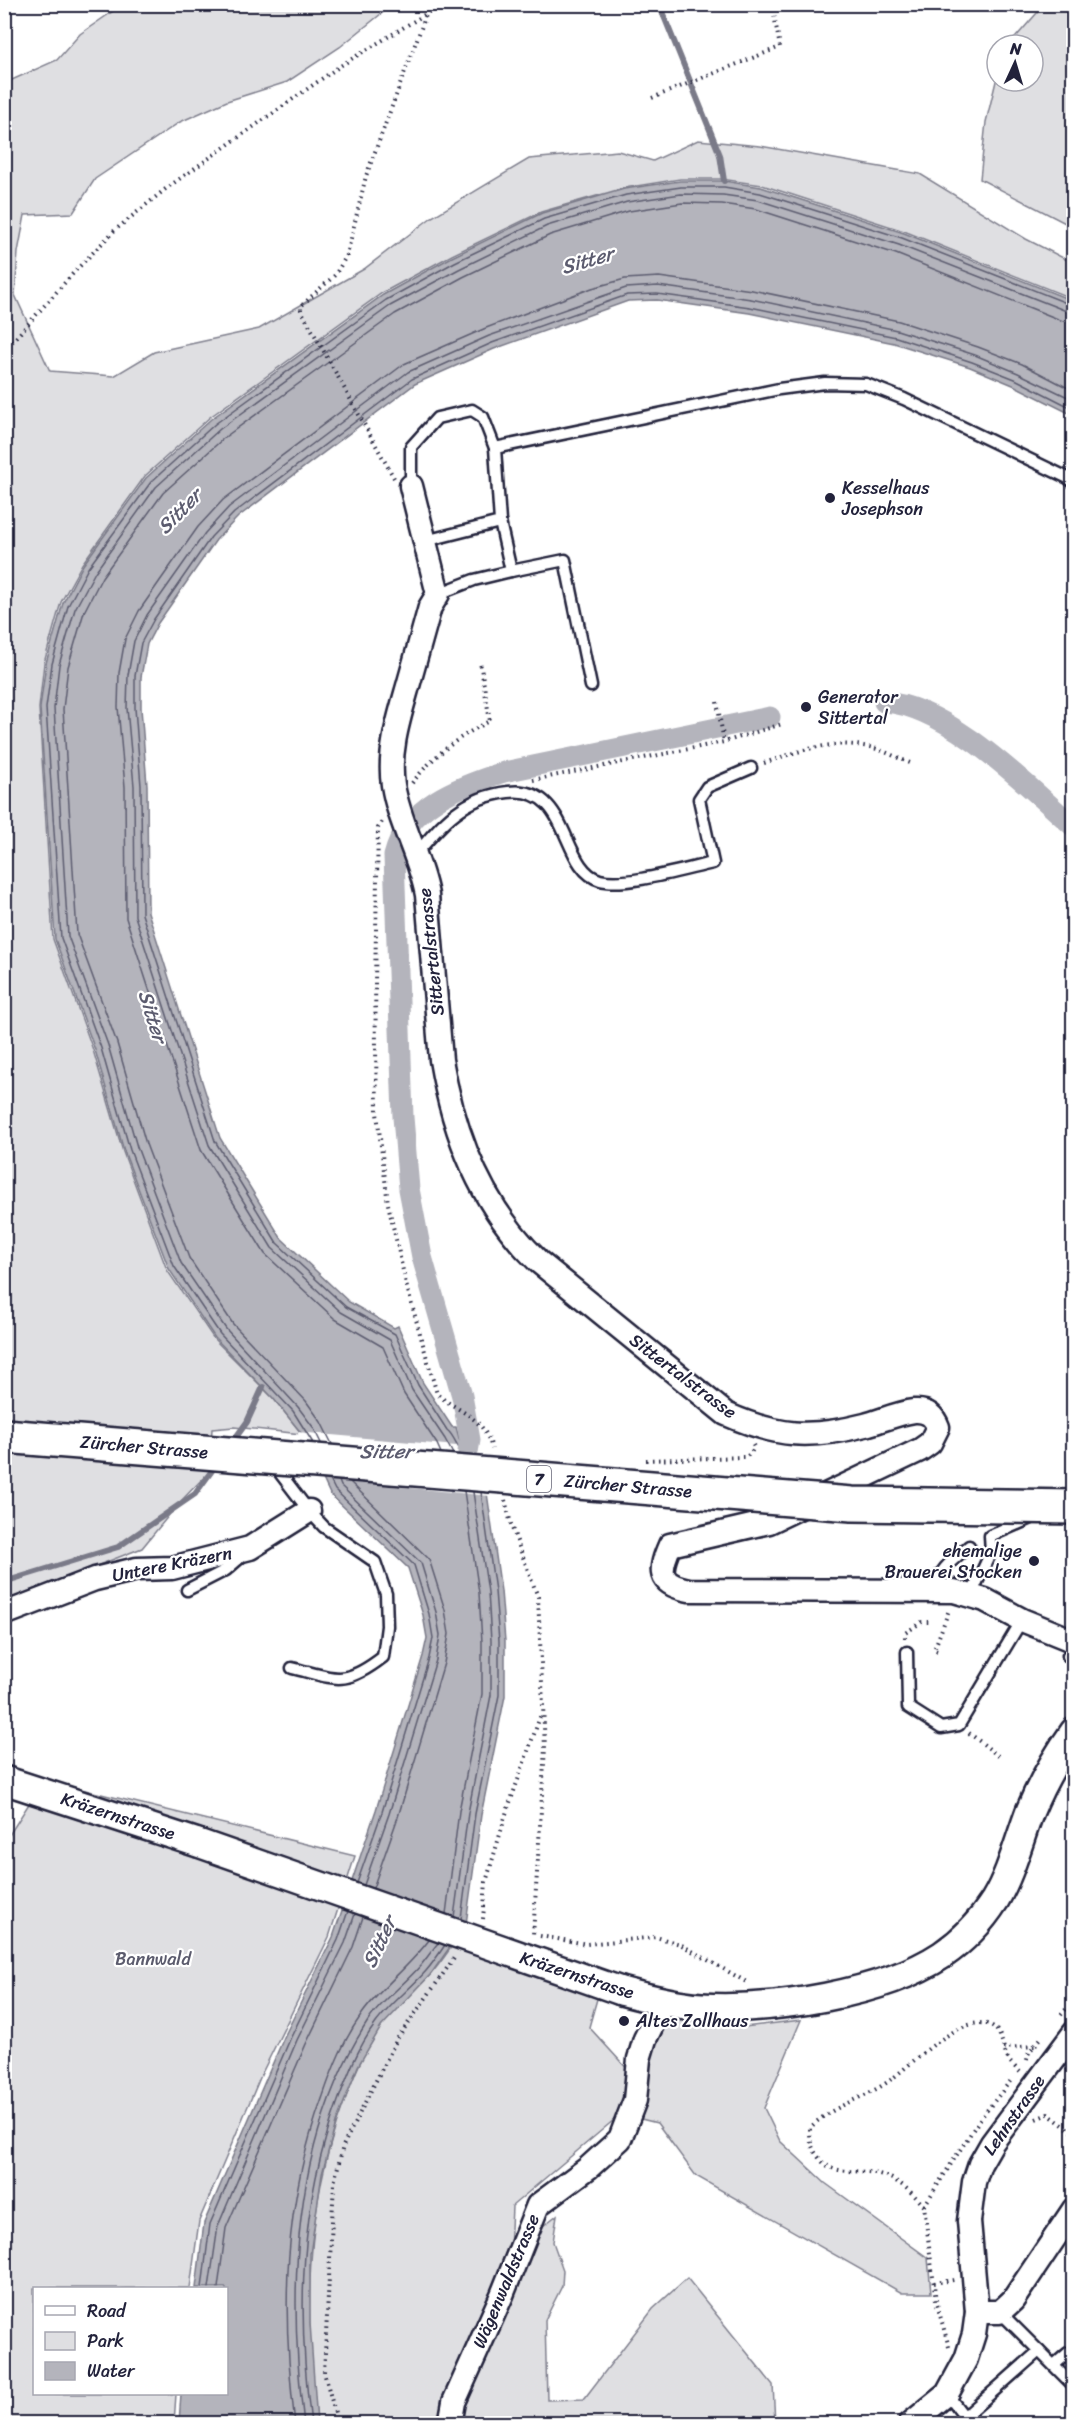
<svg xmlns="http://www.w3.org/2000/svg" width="1078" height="2428" font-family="Sriracha,sans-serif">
	<rect width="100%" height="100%" fill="#fff"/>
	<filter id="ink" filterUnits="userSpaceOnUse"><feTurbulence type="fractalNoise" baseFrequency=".0167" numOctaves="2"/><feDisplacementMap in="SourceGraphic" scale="12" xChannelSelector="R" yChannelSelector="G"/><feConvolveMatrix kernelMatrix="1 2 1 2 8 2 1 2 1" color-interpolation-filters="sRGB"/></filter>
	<g filter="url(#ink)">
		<g fill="#dfdfe2" stroke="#80808e" stroke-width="1.5">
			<path d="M122 5H392L340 47 287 82 227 101 180 122 95 179 73 213 25 215 18 252 15 295 50 371 114 376 154 352 259 329 364 269 432 217 529 159 618 151 653 161 698 140 760 146 920 174 1026 239 1073 263V299L904 231 762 185 721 179H680L624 188 541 212 452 255 382 293 210 417 145 476 82 564 61 602 44 663 39 708 53 939 93 1050 123 1152 167 1270 214 1339 273 1398 302 1434 234 1427 212 1429 209 1472 179 1503 142 1548 5 1602V83L57 60 80 34Z"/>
			<path d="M1067 5 1074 7 1073 227 980 179 986 122 997 77V81H1033V45H1009L1044 5Z"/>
			<path d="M44 1780 355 1856 329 1937 262 2073 199 2221 190 2288H34V2394H176L174 2423H5L4 1843Z"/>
			<path d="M460 1935 601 1985 589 2027 642 2085 661 2030 669 2022 680 2021 744 2027 801 2020 764 2108 780 2141 825 2183 928 2258 931 2293H902L696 2176 657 2123 621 2114 512 2206 510 2252 557 2215 553 2242 563 2270 562 2286 545 2320 547 2400 584 2399 653 2309 687 2278 773 2385 775 2423 317 2424C304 2315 305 2209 343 2105 353 2078 363 2052 380 2028 394 2008 414 1993 430 1975 441 1963 450 1948 460 1935Z"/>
		</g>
		<path fill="#b4b4bc" stroke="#7a7a88" stroke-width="1.5" d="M680 181H724L761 187 904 233 1073 301V415L1013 385 970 367 894 343 749 313 657 300 628 301 494 349 415 384 238 517 216 540 158 623 147 644 141 677V708L147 785 148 912 220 1138 281 1238 349 1302 394 1328 398 1326 423 1383 452 1427H456L460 1442 484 1472 501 1591 505 1641V1696L481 1815 466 1924 431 1974 381 2027 358 2066 336 2123 322 2174 310 2254V2323L317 2423H179L181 2394H226V2288H196L204 2223 285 2035 333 1937 376 1810 423 1656 427 1638 423 1615 408 1568 330 1494 302 1434 273 1398 215 1338 169 1269 124 1151 95 1050 55 939 40 708 46 663 63 603 83 565 146 478 211 419 383 295 452 257 542 213 624 189Z"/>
		<path fill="#fff" d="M297 1432 468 1447 487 1471 490 1496 320 1479Z"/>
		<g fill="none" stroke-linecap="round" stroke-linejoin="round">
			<g stroke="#5c5c6f" stroke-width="1.5">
				<path d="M313 1443 293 1411 220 1334 174 1266 130 1150 101 1048 61 938 46 708 52 664 68 606 88 568 151 482 215 424 386 300 455 262 544 219 626 195 681 187H724L760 193 902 238 1074 306"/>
				<path d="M321 1443 313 1427 298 1407 226 1329 181 1263 137 1147 108 1045 68 936 54 708 59 665 75 609 95 572 156 487 220 429 390 306 459 269 547 226 627 202 681 194 723 195 758 200 899 245 1074 314"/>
				<path d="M332 1444 321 1422 306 1401 233 1324 189 1258 146 1144 117 1043 77 934 63 709 68 667 84 612 102 577 163 493 225 437 395 314 463 277 550 235 629 211 682 203 722 204 756 209 896 254 1063 321 1074 323"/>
				<path d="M441 1453 437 1444 404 1394 383 1347 335 1319 265 1254 201 1150 126 918 125 787 118 707 119 673 125 639 139 611 162 578 198 527 223 500 404 364 486 328 592 288 625 279 659 277 752 290 899 321 978 347 1022 364 1074 391"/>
				<path d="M453 1454 445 1439 412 1390 390 1340 341 1312 272 1248 209 1145 135 916 134 786 127 708 128 675 134 641 147 615 205 533 229 507 408 372 489 336 626 288 658 286 751 299 897 330 975 355 1018 373 1074 400"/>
				<path d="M463 1455C457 1447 454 1435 447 1430L418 1385 395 1334 346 1307 277 1243 215 1141 142 914 141 786 135 708V676L141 643 154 619 211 537 234 513 412 379 492 343 627 295 657 294 750 307 896 337 972 362 1015 379 1074 409"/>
				<path d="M330 1480 335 1490 414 1565 429 1614 433 1638 429 1658 382 1812 357 1883"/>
				<path d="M339 1481 341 1486 421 1563 436 1612 440 1635 436 1660 389 1814 364 1885"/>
				<path d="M350 1482 429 1559 445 1610 449 1634 444 1663 398 1817 373 1888"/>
				<path d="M446 1914 459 1811 482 1694V1642L479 1593 464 1491"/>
				<path d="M454 1917 468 1813 491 1695V1641L488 1592 473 1492"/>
				<path d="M461 1919 475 1814 499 1695V1641L495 1591 481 1492"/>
				<path d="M202 2288 210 2224 291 2037 338 1940 348 1911"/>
				<path d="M209 2288 218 2226 297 2040 345 1943 355 1914"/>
				<path d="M218 2288 226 2228 306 2044 353 1947 363 1917"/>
				<path d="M295 2424C281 2310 283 2204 323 2096 333 2067 344 2039 362 2014 381 1987 409 1967 429 1940"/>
				<path d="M304 2424C287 2289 292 2139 368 2021 382 2000 405 1984 421 1965 427 1958 432 1950 438 1943"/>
				<path d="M311 2424C297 2313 299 2206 338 2101 348 2074 358 2047 376 2023 390 2004 410 1989 426 1971 433 1963 439 1954 445 1945"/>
			</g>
			<g stroke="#7a7a88" stroke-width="6">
				<path d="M659 4 720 155 724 181"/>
				<path d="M231 1444 247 1422 263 1387"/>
				<path d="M4 1582 118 1547 195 1494 216 1465"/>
			</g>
			<g stroke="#b4b4bc" stroke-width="21">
				<path d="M884 702C949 706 1026 785 1074 827"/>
				<path d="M468 1452 470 1440 462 1396 422 1257 409 1189 403 1117 394 856C407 805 459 786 504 772L770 717"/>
			</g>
			<g stroke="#22223b" stroke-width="15">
				<g id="service">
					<path d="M411 486V447L437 418 472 410 483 417 495 448"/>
					<path d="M500 522 511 571 565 560 591 686"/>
					<path d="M425 541 500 522 495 448 779 389 825 383 866 384 904 399 1068 478 1074 483"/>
					<path d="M438 594 474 580 511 571"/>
					<path d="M416 854C443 822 464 797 508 792 571 784 560 869 600 880 625 887 685 869 713 863L699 799 707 787 751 768"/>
					<path d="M273 1464 309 1511 324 1527 375 1562 386 1594 387 1626 383 1657C344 1687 337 1679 292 1668"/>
					<path d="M187 1590 226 1570 242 1556"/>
					<path d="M934 1590C937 1571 955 1558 969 1546"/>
					<path d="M971 1595 991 1552 990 1536 1034 1517"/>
					<path d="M907 1652 908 1707 941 1728 959 1725 1022 1620"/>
					<path d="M1068 1656 1074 1649"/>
					<path d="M1000 2312 1074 2386"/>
					<path d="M1054 2365 1068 2353"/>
					<path d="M947 2394 963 2415 970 2412 1039 2351"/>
				</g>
			</g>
			<g stroke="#22223b" stroke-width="27">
				<g id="minor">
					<path d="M411 486 438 594 430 607C423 633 415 660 408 686 399 718 388 752 393 785 399 823 420 857 427 895L441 1060C454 1136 482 1208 539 1262L726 1414C778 1437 810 1439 865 1425 880 1421 898 1413 914 1411 927 1410 934 1416 938 1427L930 1443 920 1450 769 1522 670 1545C659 1570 657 1584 689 1590L954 1591 985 1600 1022 1620 1074 1641"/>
					<path d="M4 1614 95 1579 137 1569 172 1568 250 1548 309 1511"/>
					<path d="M977 2312H1000L1013 2300 1074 2209"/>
					<path d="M450 2424 454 2402 502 2295 538 2205 588 2168 620 2139 635 2100 639 2059 645 2039 658 2013 660 2001"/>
					<path d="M910 2424 947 2394 966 2359 974 2334 977 2312 969 2221 974 2182 980 2164 992 2143 1074 2033"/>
				</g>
			</g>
			<g stroke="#22223b" stroke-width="32">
				<g id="tertiary">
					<path d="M4 1780 198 1843"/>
					<path d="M621 1991C647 1998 674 2005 701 2007 771 2011 883 1994 942 1955 964 1940 981 1922 995 1900 1011 1873 1019 1840 1030 1811 1041 1784 1057 1756 1074 1732"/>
				</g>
			</g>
			<g stroke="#22223b" stroke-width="4" stroke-dasharray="1.5 4.5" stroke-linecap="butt">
				<path d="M652 98 780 47 772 4"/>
				<path d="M4 351 77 269 114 231 168 187 340 66 442 4"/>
				<path d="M394 478 301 310V306L335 275 347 255 366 176 426 15"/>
				<path d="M717 702 724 742"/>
				<path d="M764 763C799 751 831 739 869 747 884 750 899 759 913 764"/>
				<path d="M533 780 724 742 782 724"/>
				<path d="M412 783C435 754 458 737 490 721L480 662"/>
				<path d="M382 822 378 828 375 982 377 1113 388 1204 406 1284 437 1394C459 1413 484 1416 492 1449"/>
				<path d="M646 1460 746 1457 751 1453 754 1447 753 1445"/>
				<path d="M505 1500 512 1528 538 1597 545 1748 533 1935"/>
				<path d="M905 1638V1633L922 1622H932"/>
				<path d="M937 1651 934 1650 949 1610"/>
				<path d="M969 1733 1001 1758"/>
				<path d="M483 1919 486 1882 506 1814 541 1714"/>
				<path d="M540 1936 587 1944 656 1937 680 1944 748 1983"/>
				<path d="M1061 2015 1073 2001 1074 1997"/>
				<path d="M1003 2048 1035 2046"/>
				<path d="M1027 2060 1029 2052 1042 2037"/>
				<path d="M1036 2119 1048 2114 1074 2133"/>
				<path d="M924 2206C912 2192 898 2179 879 2174 858 2168 833 2177 819 2158 811 2148 810 2141 810 2128 832 2105 864 2099 889 2081 911 2065 958 2016 987 2024 1004 2028 1001 2050 1010 2062 1013 2065 1017 2069 1020 2072"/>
				<path d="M934 2283 954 2280"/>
				<path d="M949 2347 936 2301 924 2206 980 2119 1012 2079"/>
				<path d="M338 2424 324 2372 334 2183 343 2146 397 2039 455 1957"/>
			</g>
			<use href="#service" stroke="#fff" stroke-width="10"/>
			<use href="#minor" stroke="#fff" stroke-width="22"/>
			<use href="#tertiary" stroke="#fff" stroke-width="27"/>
			<g stroke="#22223b" stroke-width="32" stroke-linecap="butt">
				<path id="tertiary-bridge" d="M198 1843 621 1991"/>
			</g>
			<g stroke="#22223b" stroke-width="38" stroke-linecap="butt">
				<path id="primary-bridge" d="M4 1436 852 1504 1074 1507"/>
			</g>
			<use href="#tertiary-bridge" stroke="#fff" stroke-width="27"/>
			<use href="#primary-bridge" stroke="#fff" stroke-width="33"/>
		</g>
	</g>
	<g fill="#22223b" stroke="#fff" stroke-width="2">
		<circle cx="830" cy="498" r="6"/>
		<circle cx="806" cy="707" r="6"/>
		<circle cx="1034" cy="1561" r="6"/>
		<circle cx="624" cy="2021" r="6"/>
	</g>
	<g text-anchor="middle" stroke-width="4.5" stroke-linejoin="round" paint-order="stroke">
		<rect fill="#fff" stroke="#646476" stroke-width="1.5" x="527" y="1466" width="24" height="26" rx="4.5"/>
		<g font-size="16" font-weight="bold" fill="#22223b">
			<text x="539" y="1485">7</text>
		</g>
		<g font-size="18" fill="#22223b" stroke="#fff" text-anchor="start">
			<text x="842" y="494">Kesselhaus<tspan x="842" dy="21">Josephson</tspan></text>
			<text x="818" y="703">Generator<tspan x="818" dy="21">Sittertal</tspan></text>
			<text x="1022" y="1557" text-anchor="end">ehemalige<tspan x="1022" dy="21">Brauerei Stocken</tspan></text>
			<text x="636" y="2027">Altes Zollhaus</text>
		</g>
		<g font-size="18" fill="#22223b" stroke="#fff">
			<text transform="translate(431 952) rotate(-96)" y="6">Sittertalstrasse</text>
			<text transform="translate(683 1376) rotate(37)" y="6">Sittertalstrasse</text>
			<text transform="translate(144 1447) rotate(5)" y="6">Zürcher Strasse</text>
			<text transform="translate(628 1486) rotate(5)" y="6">Zürcher Strasse</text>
			<text transform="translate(172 1564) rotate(-11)" y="6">Untere Kräzern</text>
			<text transform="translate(118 1816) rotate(18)" y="6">Kräzernstrasse</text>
			<text transform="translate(577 1975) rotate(18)" y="6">Kräzernstrasse</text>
			<text transform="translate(1014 2115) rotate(-55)" y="6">Lehnstrasse</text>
			<text transform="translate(506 2281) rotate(-67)" y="6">Wägenwaldstrasse</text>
		</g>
		<g font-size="18" fill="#5b5b6d" stroke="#fff">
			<text x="153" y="1965">Bannwald</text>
		</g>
		<g font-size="20" font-style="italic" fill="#5c5c6f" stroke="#fff">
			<text transform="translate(587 260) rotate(-16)" y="7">Sitter</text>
			<text transform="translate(179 511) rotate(-46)" y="7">Sitter</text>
			<text transform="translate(153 1016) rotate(73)" y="7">Sitter</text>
			<text x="386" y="1458">Sitter</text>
			<text transform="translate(379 1942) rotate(-65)" y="7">Sitter</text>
		</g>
	</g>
	<rect width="1078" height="2428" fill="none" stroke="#fff" stroke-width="24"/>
	<rect x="12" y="12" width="1054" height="2404" fill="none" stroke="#22223b" stroke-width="2" filter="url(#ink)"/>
	<rect x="33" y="2287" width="195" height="108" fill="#ffffff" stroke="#a7a7b1" stroke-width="1.5"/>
	<rect x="45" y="2306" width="30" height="9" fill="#ffffff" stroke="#a7a7b1" stroke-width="1.5"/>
	<text x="87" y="2317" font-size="18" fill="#22223b">Road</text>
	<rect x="45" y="2332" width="30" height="18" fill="#dfdfe2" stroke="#a7a7b1" stroke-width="1.5"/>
	<text x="87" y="2347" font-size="18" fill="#22223b">Park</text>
	<rect x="45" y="2362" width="30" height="18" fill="#b4b4bc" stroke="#a7a7b1" stroke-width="1.5"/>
	<text x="87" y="2377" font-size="18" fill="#22223b">Water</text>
	<g transform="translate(1015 63) rotate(4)"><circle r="28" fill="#ffffff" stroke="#a7a7b1" stroke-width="1.5"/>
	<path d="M0-4.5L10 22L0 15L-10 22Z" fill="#22223b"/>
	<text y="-9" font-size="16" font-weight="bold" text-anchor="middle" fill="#22223b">N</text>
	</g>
</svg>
